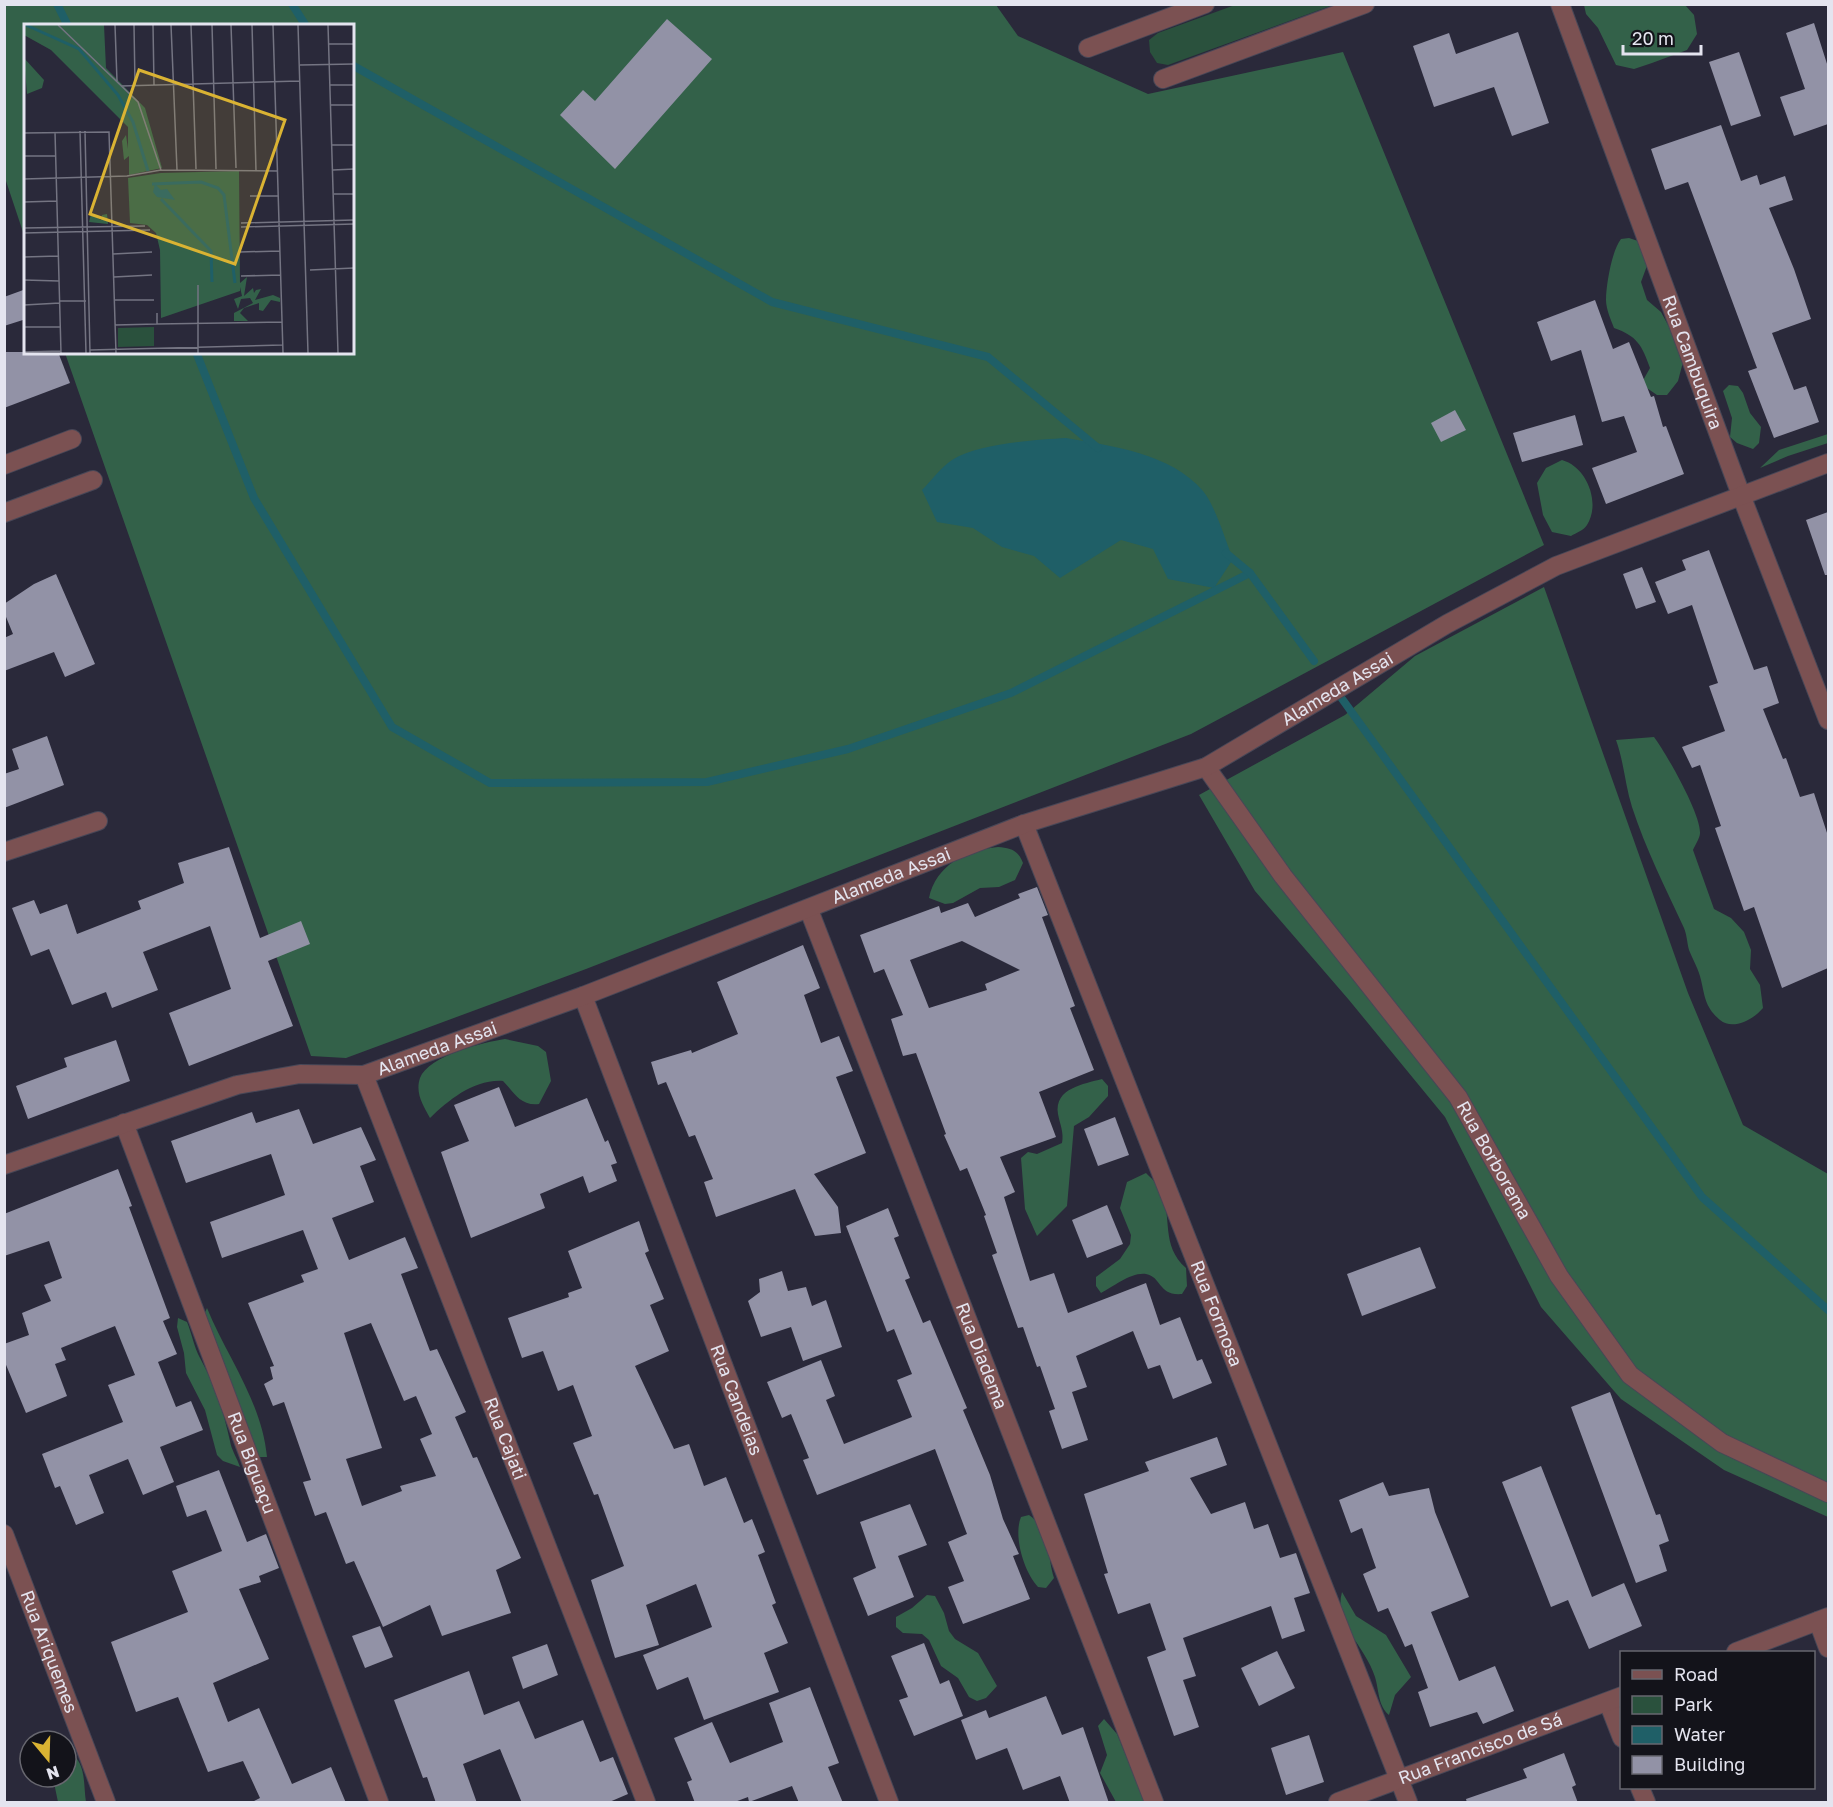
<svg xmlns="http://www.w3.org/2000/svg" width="1833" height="1807" font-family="'Golos Text',sans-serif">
	<rect width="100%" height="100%" fill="#2a293a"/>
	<path fill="#2a513d" d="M1235 5H1333L1168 65 1157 63 1150 52 1149 40 1158 33Z"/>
	<g fill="#336149">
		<path d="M4 5H996L1018 36 1148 94 1343 52 1544 545 1191 734 586 969 346 1058 311 1056 65 353 352 352V26H26L25 238 5 178Z"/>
		<path d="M1584 5H1685L1694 15 1697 34 1687 50 1652 63 1634 69 1616 65 1598 28 1586 14Z"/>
		<path d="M1629 238 1638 241 1648 263 1641 282 1647 300 1661 312 1674 336 1683 362 1678 381 1667 395H1657L1641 384 1650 368C1642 345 1637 336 1614 328 1611 320 1606 309 1606 300 1606 285 1612 250 1621 239Z"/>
		<path d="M1729 385 1738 386 1743 393 1750 413 1761 427 1759 443 1753 449 1737 443 1730 437 1732 418 1723 391Z"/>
		<path d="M1828 434V443L1788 456 1760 468 1779 450Z"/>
		<path d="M1562 460C1587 467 1601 503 1587 525 1584 530 1576 533 1571 536L1552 532 1543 515 1537 483 1546 468Z"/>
		<path d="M1544 587 1688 993 1743 1125 1828 1174V1517L1724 1470 1621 1399 1541 1307 1445 1117 1349 1000 1255 891 1199 795 1345 715 1415 656Z"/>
		<path d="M1654 737C1666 753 1701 814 1700 833 1700 838 1695 845 1693 850L1714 909 1731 918 1744 932 1751 950 1750 969 1760 985 1763 1008C1754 1019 1733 1031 1720 1020 1705 1007 1705 997 1701 980 1699 970 1693 960 1689 950 1687 943 1687 935 1684 928 1665 887 1646 850 1632 807 1625 785 1624 762 1616 740Z"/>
		<path d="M998 847C1011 848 1018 850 1023 863L1015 880 999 887 980 888 953 903 945 904 929 898C936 865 966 850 998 847Z"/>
		<path d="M505 1039 538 1046 546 1052 551 1081 539 1104C520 1106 515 1093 503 1081 474 1079 449 1100 430 1118 423 1105 415 1093 420 1078 428 1056 484 1042 505 1039Z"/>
		<path d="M1102 1079 1108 1086V1096L1089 1117 1074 1126 1067 1206 1037 1236 1025 1209 1021 1158 1028 1152 1037 1154 1062 1143C1064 1132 1060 1125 1058 1114 1054 1088 1084 1084 1102 1079Z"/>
		<path d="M1146 1173C1151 1178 1158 1184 1161 1192 1173 1217 1160 1245 1186 1268L1187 1286 1182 1294C1158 1296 1162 1277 1146 1274 1131 1272 1113 1287 1101 1293L1096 1286V1277L1120 1259 1130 1244 1131 1235 1120 1208 1127 1182Z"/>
		<path d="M207 1308C227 1357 262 1402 267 1457H253L203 1317Z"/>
		<path d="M178 1318 187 1322C192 1334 194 1347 200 1358 215 1386 223 1409 230 1441 231 1449 237 1458 240 1467L223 1461 217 1455 205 1410 186 1373 184 1353 177 1327Z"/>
		<path d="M1029 1515C1051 1530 1047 1556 1054 1578L1046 1588 1038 1587C1024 1572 1013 1536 1021 1517Z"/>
		<path d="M1342 1592 1356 1616 1386 1635 1411 1677 1395 1695 1389 1715C1378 1706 1379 1690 1375 1677 1366 1647 1333 1623 1342 1592Z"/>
		<path d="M927 1595 935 1596 944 1613 949 1631 955 1639 978 1653 997 1686 986 1698 977 1701 969 1697 958 1678 941 1666 929 1640 922 1634 903 1633 896 1627V1617L912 1608Z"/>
		<path d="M1104 1719 1117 1734 1145 1802H1116L1100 1773 1107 1755 1098 1726Z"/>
		<path d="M67 1751C87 1761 83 1783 86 1802H58L53 1778 66 1777Z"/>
	</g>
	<path fill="#1f5f67" d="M1066 438C1111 446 1171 453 1203 491 1216 507 1225 540 1233 559L1214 588 1168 579 1153 549 1121 540 1060 578 1034 556 1002 547 973 528 937 522 922 490C931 481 941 467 952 460 978 443 1035 440 1066 438Z"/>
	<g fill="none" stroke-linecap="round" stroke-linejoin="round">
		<g stroke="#1f5f67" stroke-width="8">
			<path d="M57 4 68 26"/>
			<path d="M292 4 306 26"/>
			<path d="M352 65 772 302 988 357 1098 448"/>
			<path d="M196 352 254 498 392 727 490 783 707 782 848 749 1011 693 1250 573"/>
			<path d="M1226 553 1250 573 1314 661"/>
			<path d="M1340 696 1702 1197 1828 1310"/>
		</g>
	</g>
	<g fill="#9292a6" fill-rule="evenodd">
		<path d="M667 19 712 59 615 169 560 115 583 90 595 101Z"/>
		<path d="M1814 23 1828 67V124L1794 136 1780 97 1805 89 1786 33Z"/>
		<path d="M1518 32 1549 123 1512 136 1494 87 1434 107 1413 46 1449 33 1456 54Z"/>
		<path d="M1739 52 1761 116 1731 126 1709 62Z"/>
		<path d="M1721 125 1741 181 1757 175 1760 185 1785 176 1793 200 1769 208 1794 269 1811 319 1772 333 1794 390 1806 386 1819 422 1774 438 1748 371 1757 368 1688 182 1665 190 1651 149Z"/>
		<path d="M26 289V319L4 326V297Z"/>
		<path d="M1595 300 1613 349 1629 342 1651 397 1654 396 1663 427 1666 426 1684 474 1606 504 1592 468 1637 452 1624 416 1602 422 1581 350 1551 361 1537 322Z"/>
		<path d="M4 352H58L70 383 4 408Z"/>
		<path d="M1455 410 1466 430 1441 442 1431 423Z"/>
		<path d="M1575 415 1583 445 1522 462 1513 433Z"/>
		<path d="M1828 512V575H1825L1806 520Z"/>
		<path d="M1709 550 1754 670 1767 666 1779 703 1763 709 1783 759 1786 758 1800 797 1814 793 1828 836V968L1782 988 1754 907 1744 911 1715 828 1721 826 1700 765 1692 768 1682 747 1725 731 1709 686 1718 683 1692 605 1668 614 1655 582 1686 570 1682 560Z"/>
		<path d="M1642 567 1656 602 1636 609 1623 574Z"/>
		<path d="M56 574 95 664 65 677 54 652 4 671V638L13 634 4 612V604L34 584Z"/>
		<path d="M47 736 64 785 4 808V774L19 769 12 749Z"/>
		<path d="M229 847 260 938 301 921 310 944 268 961 293 1026 189 1066 169 1013 231 989 210 926 143 952 158 990 112 1008 106 992 72 1005 49 949 31 956 12 908 34 900 40 914 67 904 77 934 141 909 138 901 184 883 178 863Z"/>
		<path d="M1037 887 1048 915 1042 917 1075 1006 1070 1008 1094 1070 1039 1092 1056 1137 1000 1157 1015 1192 1004 1197 1030 1281 1054 1273 1068 1313 1146 1283 1160 1325 1180 1317 1197 1361 1202 1359 1212 1383 1173 1399 1160 1365 1148 1369 1133 1331 1076 1356 1087 1387 1072 1392 1088 1440 1062 1449 1049 1411 1055 1409 1040 1366 1037 1367 1023 1327 1018 1328 992 1255 997 1253 984 1216 986 1215 967 1168 960 1171 944 1135 946 1134 916 1053 903 1056 891 1019 903 1015 884 969 874 973 860 935 939 906 941 913 968 903 975 917 1020 898 1018 894ZM962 941 1020 970 985 984 987 990 929 1008 910 960Z"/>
		<path d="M803 945 820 988 804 995 821 1043 839 1036 853 1071 836 1077 866 1153 814 1174 838 1207 841 1233 815 1236 795 1189 716 1217 704 1182 713 1179 695 1135 689 1137 666 1082 658 1085 651 1062 691 1050 692 1053 738 1034 717 982Z"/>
		<path d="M116 1040 130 1081 28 1119 16 1086 67 1067 64 1058Z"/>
		<path d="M499 1087 515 1127 587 1098 605 1142 608 1140 617 1163 611 1165 617 1181 589 1193 583 1176 540 1194 545 1208 471 1238 441 1152 469 1141 454 1105Z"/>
		<path d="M299 1109 313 1144 361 1127 376 1160 360 1166 374 1202 332 1218 349 1260 405 1237 418 1268 401 1274 430 1351 437 1349 466 1412 455 1417 473 1458 477 1457 521 1558 496 1570 511 1613 442 1636 430 1605 383 1627 354 1561 346 1564 326 1512 315 1516 303 1482 311 1480 284 1402 273 1406 264 1384 273 1379 270 1367 274 1366 248 1303 304 1282 301 1275 318 1269 303 1230 222 1258 210 1222 285 1195 271 1154 186 1183 171 1141 252 1112 256 1123ZM371 1323 404 1401 416 1396 432 1434 420 1439 436 1476 400 1486 402 1491 362 1506 346 1459 382 1448 344 1333Z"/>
		<path d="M1115 1117 1129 1155 1098 1166 1084 1129Z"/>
		<path d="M118 1169 132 1206 129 1207 170 1318 163 1321 177 1354 158 1362 176 1407 191 1401 203 1430 160 1447 174 1482 143 1495 128 1459 89 1475 104 1513 76 1525 60 1486 55 1488 42 1454 123 1422 108 1385 135 1375 115 1326 61 1348 66 1360 55 1364 67 1396 26 1413 4 1360V1344L29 1335 22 1313 51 1301 44 1285 62 1278 49 1241 4 1256V1214Z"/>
		<path d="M1107 1205 1123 1244 1087 1258 1072 1220Z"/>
		<path d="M888 1208 899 1236 894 1238 910 1278 905 1280 923 1323 930 1320 967 1408 963 1410 990 1475 1003 1519 1019 1554 1013 1556 1030 1599 963 1624 948 1587 964 1581 948 1542 967 1534 935 1449 817 1495 803 1460 809 1458 791 1414 782 1418 767 1382 821 1360 835 1396 826 1400 844 1444 912 1417 897 1380 912 1374 894 1329 887 1332 846 1226Z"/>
		<path d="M639 1221 649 1251 645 1253 664 1299 650 1305 669 1351 635 1366 674 1449 689 1444 704 1486 726 1477 744 1523 752 1519 765 1552 758 1555 776 1603 772 1605 788 1643 764 1653 779 1692 704 1720 688 1677 657 1690 643 1655 712 1627 696 1584 646 1605 659 1645 615 1658 591 1580 624 1566 598 1494 594 1495 573 1443 592 1436 573 1385 558 1391 543 1351 522 1358 508 1318 569 1297 568 1293 582 1288 568 1251Z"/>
		<path d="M1420 1247 1436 1288 1362 1316 1347 1274Z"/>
		<path d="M782 1271 788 1291 806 1287 812 1306 826 1300 842 1347 803 1361 791 1327 761 1337 748 1301 760 1292 759 1279Z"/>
		<path d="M1610 1392 1656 1515 1660 1514 1669 1541 1659 1545 1667 1571 1636 1583 1571 1407Z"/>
		<path d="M1217 1437 1227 1465 1190 1478 1211 1514 1245 1502 1254 1529 1268 1524 1280 1558 1296 1553 1310 1593 1294 1598 1305 1631 1282 1639 1271 1606 1183 1638 1196 1676 1183 1680 1199 1727 1174 1736 1147 1657 1166 1650 1150 1603 1118 1614 1104 1574 1108 1573 1084 1494 1149 1471 1145 1462Z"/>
		<path d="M1541 1466 1592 1597 1624 1583 1642 1626 1589 1649 1568 1600 1551 1607 1502 1482Z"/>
		<path d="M219 1470 247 1542 266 1534 279 1568 259 1576 261 1582 239 1589 269 1659 213 1683 228 1722 259 1708 292 1784 331 1767 346 1803H250L260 1798 243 1761 208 1772 178 1697 136 1712 111 1642 188 1612 172 1571 222 1551 206 1510 187 1517 176 1486Z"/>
		<path d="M1383 1482 1389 1496 1429 1488 1435 1512 1469 1597 1431 1612 1459 1681 1495 1666 1514 1711 1483 1724 1477 1712 1430 1727 1418 1692 1428 1688 1412 1644 1405 1647 1388 1608 1378 1612 1363 1574 1376 1568 1362 1528 1351 1533 1339 1500Z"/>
		<path d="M910 1504 927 1545 898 1556 914 1597 868 1616 853 1578 876 1568 860 1522Z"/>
		<path d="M380 1626 393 1657 365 1668 352 1636Z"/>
		<path d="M924 1643 940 1684 949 1680 963 1716 914 1736 899 1700 908 1697 891 1656Z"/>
		<path d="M547 1644 558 1675 523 1689 512 1657Z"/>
		<path d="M1277 1651 1295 1688 1259 1706 1241 1668Z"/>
		<path d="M469 1671 484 1715 519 1701 535 1739 583 1720 600 1762 613 1757 628 1794 607 1803H522L500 1749 463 1764 477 1803H436L427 1777 423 1778 394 1700Z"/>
		<path d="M810 1687 839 1763 828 1767 843 1803H799L792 1786 749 1802 748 1797 732 1803H695L687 1782 692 1780 674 1738 712 1722 730 1763 783 1742 769 1703Z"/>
		<path d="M1046 1696 1062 1735 1083 1727 1109 1803H1070L1060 1776 1023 1790 1007 1748 976 1760 961 1720 986 1710 989 1718Z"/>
		<path d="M1309 1735 1324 1782 1286 1795 1271 1748Z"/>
		<path d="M1564 1753 1576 1785 1572 1787 1578 1803H1467L1466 1799 1527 1778 1523 1769Z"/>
	</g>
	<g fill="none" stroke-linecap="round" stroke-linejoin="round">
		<g stroke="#484757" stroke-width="20">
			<g id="street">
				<path id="s1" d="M1560 4 1741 495 1828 720"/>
				<path d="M1088 48 1205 4"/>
				<path d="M1163 79 1365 4"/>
				<path d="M4 465 72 439"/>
				<path d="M4 513 93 480"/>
				<path id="s2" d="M1206 767 1283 876 1458 1097 1559 1276 1630 1375 1722 1443 1828 1493"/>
				<path id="s3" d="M1024 824 1408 1802"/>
				<path d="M4 852 98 821"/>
				<path id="s4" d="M809 910 1154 1802"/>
				<path id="s5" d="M583 996 889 1802"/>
				<path id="s6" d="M364 1075 646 1802"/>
				<path id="s7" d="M124 1123 379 1802"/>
				<path id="s8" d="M4 1165 237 1085 300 1074 364 1075 583 996 1024 824 1206 767 1447 624 1556 566 1828 463"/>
				<path id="s9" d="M4 1534 106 1802"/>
				<path d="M1818 1621 1828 1648"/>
				<path d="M1736 1652 1828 1617"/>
				<path d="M1608 1702 1622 1738"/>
				<path d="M1640 1788 1646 1802"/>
				<path id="s10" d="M1338 1802 1622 1696"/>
			</g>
		</g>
		<use href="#street" stroke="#7b5152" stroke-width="18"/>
	</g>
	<g text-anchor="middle" stroke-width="6" stroke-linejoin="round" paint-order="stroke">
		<g font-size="18" fill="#e4e4ef" stroke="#13131a">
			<text dy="6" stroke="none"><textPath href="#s1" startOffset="382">Rua Cambuquira</textPath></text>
			<text dy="6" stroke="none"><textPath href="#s8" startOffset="1424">Alameda Assai</textPath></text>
			<text dy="6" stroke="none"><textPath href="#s8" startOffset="938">Alameda Assai</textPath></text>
			<text dy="6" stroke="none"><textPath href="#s8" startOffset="452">Alameda Assai</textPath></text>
			<text dy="6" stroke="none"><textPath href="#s2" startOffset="488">Rua Borborema</textPath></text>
			<text dy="6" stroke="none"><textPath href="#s3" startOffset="526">Rua Formosa</textPath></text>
			<text dy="6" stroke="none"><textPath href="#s4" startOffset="478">Rua Diadema</textPath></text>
			<text dy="6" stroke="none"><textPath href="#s5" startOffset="432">Rua Candeias</textPath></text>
			<text dy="6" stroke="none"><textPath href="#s6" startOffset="390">Rua Cajati</textPath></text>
			<text dy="6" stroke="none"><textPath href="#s7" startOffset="363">Rua Biguaçu</textPath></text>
			<text dy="6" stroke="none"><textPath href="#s9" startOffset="126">Rua Ariquemes</textPath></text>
			<text dy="6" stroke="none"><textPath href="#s10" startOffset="152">Rua Francisco de Sá</textPath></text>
		</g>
	</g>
	<g transform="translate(24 24)">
		<rect width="330" height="330" fill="#2a293a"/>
		<path d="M130 303V322L94 323V304Z" fill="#2a513d"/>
		<path d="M0 1H80L82 44 121 84 138 144 105 151V132L100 136 98 117 102 111 104 125V103L27 26 0 11ZM0 34 20 56 18 64 3 70ZM215 147 216 259 223 253 220 272 229 264 230 269 232 266 237 265 231 276 249 271 256 274V278L247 276 239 287 235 286V279L220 284 216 289 224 297H210V289L229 279 226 274 217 275 214 285 210 275 218 272 216 263V267L137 294 136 226 132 209 123 201 106 199 104 154 137 149ZM67 190 77 196 78 191 83 190 84 200 65 198Z" fill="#336149"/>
		<path d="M131 160 137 166 143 165 151 176 133 173 129 168Z" fill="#1f5f67"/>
		<path fill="none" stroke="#1f5f67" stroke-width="3" d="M2 1 55 25 94 71 109 98 124 147M128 160 177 158 194 164 200 171 211 259M137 175 187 227 188 258"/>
		<path fill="none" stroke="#747482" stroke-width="1.5" d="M34 1 114 78 137 146M91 1 93 57M110 1 111 61M129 1 130 61M147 1 153 146M167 1 172 145M188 1 192 145M207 1 212 144M228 1 232 147M249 1 259 329M274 1 284 329M304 1 314 329M305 20H330M276 41 330 40M306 61H330M97 62 275 57M307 81H330M56 107 62 329M61 107 66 329M31 108 37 329M0 109 85 108 92 329M308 121H330M0 132H32M309 146 330 145M0 155 103 152 137 146 254 147M310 170H330M226 172H254M0 178 33 177M217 199 330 196M217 203 330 200M0 204 121 202M0 209 126 206M216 228 256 227M89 230 128 228M0 233 34 232M286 246 330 244M217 252 257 251M90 253 128 251M0 256 35 257M174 261V329M91 276H130M36 277H62M0 281 36 279M133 289V300L258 298M91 301 133 300M0 303H36M66 326 258 321M0 328 37 327"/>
		<path fill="#dab333" fill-opacity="0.15" stroke="#dab333" stroke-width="3" d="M115 46 261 96 211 240 66 190Z"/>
		<rect width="330" height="330" fill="none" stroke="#e4e4ef" stroke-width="3"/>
	</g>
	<rect width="1833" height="1807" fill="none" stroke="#e4e4ef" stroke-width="12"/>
	<rect x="1620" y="1651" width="195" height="138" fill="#13131a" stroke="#67676f" stroke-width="1.5"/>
	<rect x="1632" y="1670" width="30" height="9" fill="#7b5152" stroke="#67676f" stroke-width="1.5"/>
	<text x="1674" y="1681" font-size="18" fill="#e4e4ef">Road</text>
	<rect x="1632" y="1696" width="30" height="18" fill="#2a513d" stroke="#67676f" stroke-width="1.5"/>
	<text x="1674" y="1711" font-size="18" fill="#e4e4ef">Park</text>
	<rect x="1632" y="1726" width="30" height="18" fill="#1f5f67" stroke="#67676f" stroke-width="1.5"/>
	<text x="1674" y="1741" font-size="18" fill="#e4e4ef">Water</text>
	<rect x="1632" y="1756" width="30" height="18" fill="#9292a6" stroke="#67676f" stroke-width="1.5"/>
	<text x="1674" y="1771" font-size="18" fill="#e4e4ef">Building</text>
	<g transform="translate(48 1759) rotate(161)"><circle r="28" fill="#13131a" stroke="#67676f" stroke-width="1.5"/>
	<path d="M0-4.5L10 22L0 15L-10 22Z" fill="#dab333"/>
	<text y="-9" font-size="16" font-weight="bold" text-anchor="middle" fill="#e4e4ef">N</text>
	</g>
	<path d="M1623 45v9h78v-9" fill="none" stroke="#e4e4ef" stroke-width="3"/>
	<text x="1632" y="45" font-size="18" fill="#e4e4ef" stroke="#13131a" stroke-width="4.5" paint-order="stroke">20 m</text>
</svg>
